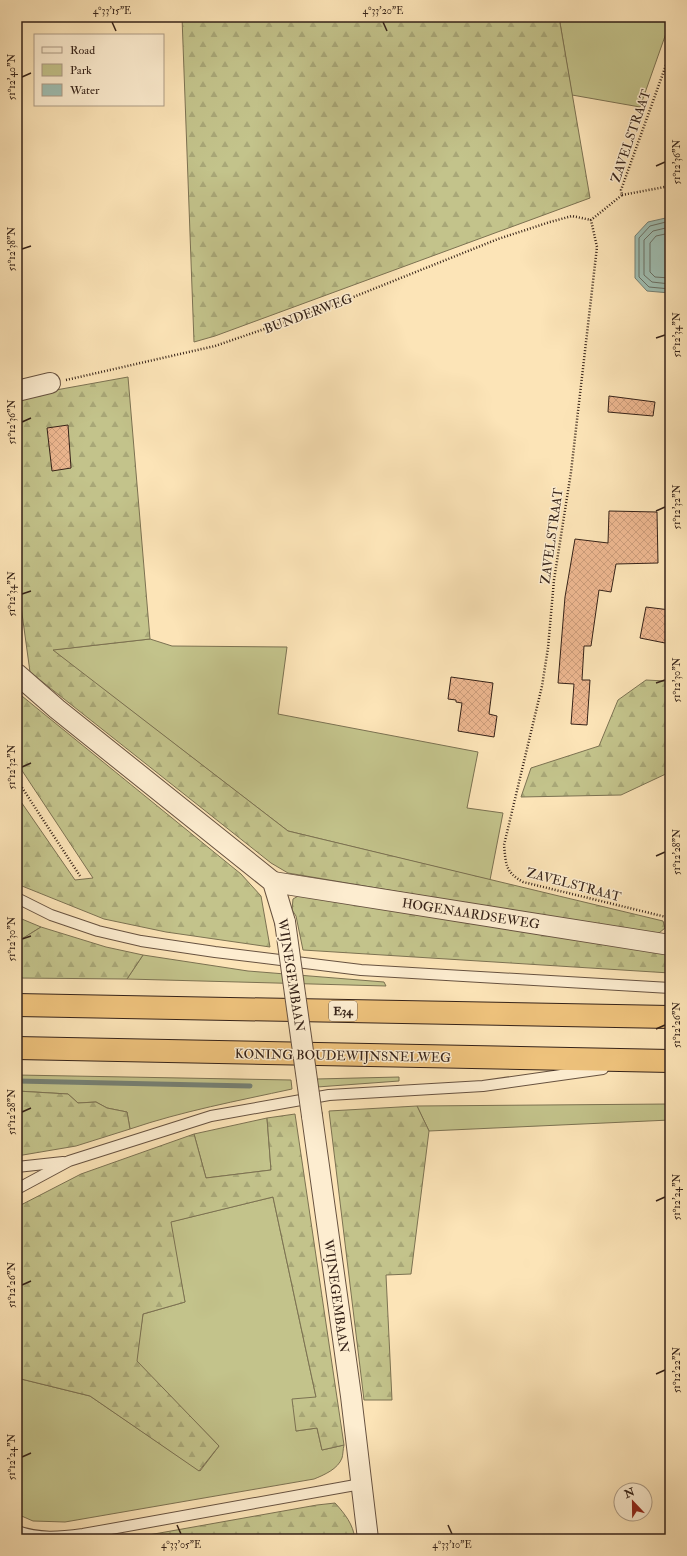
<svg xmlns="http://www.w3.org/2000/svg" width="687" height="1556" font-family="'IM FELL Double Pica',serif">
	<defs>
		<pattern id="forest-firs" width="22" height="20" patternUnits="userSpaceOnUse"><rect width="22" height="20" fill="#c3c38b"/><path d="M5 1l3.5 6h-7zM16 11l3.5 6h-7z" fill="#a8a777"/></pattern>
		<pattern id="building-cross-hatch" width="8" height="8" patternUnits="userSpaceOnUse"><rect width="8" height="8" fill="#edb790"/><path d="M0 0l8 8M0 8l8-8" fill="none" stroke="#cc9d7b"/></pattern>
	</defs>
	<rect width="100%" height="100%" fill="#fce4b7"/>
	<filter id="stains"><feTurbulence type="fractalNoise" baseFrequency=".005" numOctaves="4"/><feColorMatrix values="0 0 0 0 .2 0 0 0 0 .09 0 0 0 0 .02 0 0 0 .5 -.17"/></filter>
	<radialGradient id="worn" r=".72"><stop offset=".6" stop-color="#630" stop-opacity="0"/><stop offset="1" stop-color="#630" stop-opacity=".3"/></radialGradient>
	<g fill="#c3c38b" stroke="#7c7252">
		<path d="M559 17H670V22L640 107 572 95Z"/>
		<path d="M150 639 172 646 287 647 278 714 478 752 467 808 503 813 490 880 288 831 52 650Z"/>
		<path d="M17 917 41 927 17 942Z"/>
		<path d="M143 955 248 971 384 982 386 986 127 979Z"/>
		<path d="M17 1075 291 1080 292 1089C237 1101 183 1111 130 1129L127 1112 107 1108 96 1102 78 1103 68 1094 17 1091Z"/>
		<path d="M399 1077V1081L317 1087 316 1079Z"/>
		<path d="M670 1104V1120L429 1131 417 1106Z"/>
		<path d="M267 1118 271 1170 206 1178 194 1134Z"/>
		<path d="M273 1197 316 1397 296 1431 317 1428 322 1450 344 1445C343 1449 343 1455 342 1458 338 1469 324 1475 314 1479L65 1522 33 1521 17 1514V1378L90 1396 200 1471 219 1446 136 1361 143 1314 185 1302 170 1222Z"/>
	</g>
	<g fill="url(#forest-firs)" stroke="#7c7252">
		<path d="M182 17H559L590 198 215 336 194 342Z"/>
		<path d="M128 377 150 639 53 650 288 831 663 921 665 928 659 933H643L288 873 271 863 30 672 17 577V397Z"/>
		<path d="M646 680 665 681 670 686V772L621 795 521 797 531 768 599 746 618 700Z"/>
		<path d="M17 692 241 874 261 896 270 947 166 932 104 919 17 884V796L75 880 93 878 17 763Z"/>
		<path d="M300 895 670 950V973L303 950 296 916 292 910 293 899Z"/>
		<path d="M41 927 106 947 143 955 127 979 17 978V942Z"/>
		<path d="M17 1091 68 1094 78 1103 96 1102 107 1108 127 1112 130 1129 76 1146 17 1156Z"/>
		<path d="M417 1106 429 1131 411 1274 386 1275 392 1400H364L329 1111Z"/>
		<path d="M295 1114 344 1445 322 1450 317 1428 296 1431 292 1399 316 1397 273 1197 171 1222 185 1302 143 1314 137 1361 219 1446 199 1471 90 1396 17 1378V1207L81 1174 194 1134 206 1178 271 1170 267 1118Z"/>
		<path d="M335 1503C345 1514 353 1524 355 1539H126L317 1505Z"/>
	</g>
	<path fill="#9fbeb2" stroke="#758074" d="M670 217V293L647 291 635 278V236L648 222Z"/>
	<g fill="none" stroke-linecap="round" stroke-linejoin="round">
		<g stroke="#6a7065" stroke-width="1">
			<path d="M670 221 650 226 639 238V277L649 287 670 289"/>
			<path d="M670 227 653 231 644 240V275L652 282 670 284"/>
			<path d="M670 233 656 236 650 243V272L655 277 670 278"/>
		</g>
		<path stroke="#758074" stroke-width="5" d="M17 1081 250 1086"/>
	</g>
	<g fill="url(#building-cross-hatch)" stroke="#352218">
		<path d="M609 396 655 402 653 416 608 412Z"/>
		<path d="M68 425 71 468 52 471 47 428Z"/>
		<path d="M609 511 657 512 658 563 616 564 611 592 599 590 591 646H584L582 680H590L587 725 571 724 574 684 558 683 565 597 575 539 608 543Z"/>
		<path d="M646 607 670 610V644L640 638Z"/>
		<path d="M451 677 493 683 489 714 497 716 494 737 458 731 462 703 456 702V700L448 699Z"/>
	</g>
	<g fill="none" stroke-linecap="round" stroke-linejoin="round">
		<g stroke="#675240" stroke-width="12">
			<g id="lane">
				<path d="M17 898 51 915 98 931 141 941 215 952 361 970 670 988"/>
				<path d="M17 1167 63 1162"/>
				<path d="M17 1189 69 1161 211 1116 329 1095 483 1086 603 1069"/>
				<path d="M17 1531C39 1539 60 1537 83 1534L361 1484"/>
			</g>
		</g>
		<g stroke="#675240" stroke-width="22">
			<g id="street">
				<path d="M17 391 50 383"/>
				<path d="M17 674 57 709 273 882 285 922"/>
				<path d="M273 882 670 945"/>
				<path d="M312 1116 351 1396 368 1539"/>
			</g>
		</g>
		<g stroke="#352218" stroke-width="24">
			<g id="highway">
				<path d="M17 1005 670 1017"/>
				<path d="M17 1048 670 1061"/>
			</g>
		</g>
		<g stroke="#352218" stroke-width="2.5" stroke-dasharray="1 2" stroke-linecap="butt">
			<path d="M670 54 621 190 622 195 591 220 597 247 571 472 554 580 548 648 542 686 504 845C506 864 505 872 523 882L666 917 670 920"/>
			<path d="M622 195 670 186"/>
			<path d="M66 380 215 346 331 306 498 239 550 222 572 216 591 220"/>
			<path d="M17 780 80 876"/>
		</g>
		<use href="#lane" stroke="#fdedd0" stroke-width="10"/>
		<use href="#street" stroke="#fdedd0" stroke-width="20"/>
		<use href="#highway" stroke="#eec27c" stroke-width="22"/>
		<g stroke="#675240" stroke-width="22" stroke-linecap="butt">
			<path id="street-bridge" d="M285 922 312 1116"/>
		</g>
		<use href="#street-bridge" stroke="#fdedd0" stroke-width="20"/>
	</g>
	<path fill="none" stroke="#352218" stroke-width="1.5" d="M112 22 116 31M383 22 387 31M22 77 31 73M656 166 665 162M22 249 31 246M656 338 665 335M22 422 31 418M656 511 665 507M22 594 31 591M656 683 665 680M22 767 31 763M656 856 665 852M22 939 31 936M656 1029 665 1025M22 1112 31 1108M656 1201 665 1197M22 1285 31 1281M656 1374 665 1370M22 1457 31 1453M177 1525 181 1534M448 1525 452 1534"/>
	<g text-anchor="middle" stroke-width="3" stroke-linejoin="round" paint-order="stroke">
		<rect fill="#fdedd0" stroke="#715f4f" stroke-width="1" x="329" y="1001" width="28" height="20" rx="3"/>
		<g font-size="12" font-weight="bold" fill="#352218">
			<text x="343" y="1015">E34</text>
		</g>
		<g font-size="13" fill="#352218" stroke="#fdedd0">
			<text transform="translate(630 136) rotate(-71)" y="5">ZAVELSTRAAT</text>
			<text transform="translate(308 313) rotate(-20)" y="5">BUNDERWEG</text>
			<text transform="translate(551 536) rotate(-82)" y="5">ZAVELSTRAAT</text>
			<text transform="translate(574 884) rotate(15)" y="5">ZAVELSTRAAT</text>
			<text transform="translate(471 913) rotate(9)" y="5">HOGENAARDSEWEG</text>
			<text transform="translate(292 975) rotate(81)" y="5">WIJNEGEMBAAN</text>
			<text transform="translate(343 1055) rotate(1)" y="5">KONING BOUDEWIJNSNELWEG</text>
			<text transform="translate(337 1296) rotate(82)" y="5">WIJNEGEMBAAN</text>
		</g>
	</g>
	<rect width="687" height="1556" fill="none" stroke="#fce4b7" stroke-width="44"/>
	<rect x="34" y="34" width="130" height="72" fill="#fdedd0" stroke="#ad9c86"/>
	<rect x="42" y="47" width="20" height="6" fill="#fdedd0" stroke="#ad9c86"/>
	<text x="70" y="54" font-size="12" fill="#352218">Road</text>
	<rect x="42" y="64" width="20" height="12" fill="#c3c38b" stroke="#ad9c86"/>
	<text x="70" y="74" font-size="12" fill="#352218">Park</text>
	<rect x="42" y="84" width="20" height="12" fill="#9fbeb2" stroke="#ad9c86"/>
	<text x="70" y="94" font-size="12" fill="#352218">Water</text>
	<g transform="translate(633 1502) rotate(338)"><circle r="19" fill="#fdedd0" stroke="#ad9c86"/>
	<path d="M0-3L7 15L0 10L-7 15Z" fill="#8f2418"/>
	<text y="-6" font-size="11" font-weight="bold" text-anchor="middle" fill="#352218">N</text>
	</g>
	<rect x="22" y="22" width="643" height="1512" fill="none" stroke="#352218" stroke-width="1.5"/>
	<g font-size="10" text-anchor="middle" fill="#352218">
		<text x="112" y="14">4°33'15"E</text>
		<text x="383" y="14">4°33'20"E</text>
		<text transform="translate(11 77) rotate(-90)" y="4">51°12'40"N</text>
		<text transform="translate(676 162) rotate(-90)" y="4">51°12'36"N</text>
		<text transform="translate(11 249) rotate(-90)" y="4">51°12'38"N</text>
		<text transform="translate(676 335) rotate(-90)" y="4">51°12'34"N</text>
		<text transform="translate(11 422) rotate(-90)" y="4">51°12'36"N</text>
		<text transform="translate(676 507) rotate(-90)" y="4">51°12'32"N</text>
		<text transform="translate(11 594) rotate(-90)" y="4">51°12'34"N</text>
		<text transform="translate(676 680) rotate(-90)" y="4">51°12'30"N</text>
		<text transform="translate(11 767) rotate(-90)" y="4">51°12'32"N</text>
		<text transform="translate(676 852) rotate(-90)" y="4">51°12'28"N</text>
		<text transform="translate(11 939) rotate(-90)" y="4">51°12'30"N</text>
		<text transform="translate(676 1025) rotate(-90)" y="4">51°12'26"N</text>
		<text transform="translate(11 1112) rotate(-90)" y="4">51°12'28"N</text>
		<text transform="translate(676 1197) rotate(-90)" y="4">51°12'24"N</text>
		<text transform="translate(11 1285) rotate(-90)" y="4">51°12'26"N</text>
		<text transform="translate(676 1370) rotate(-90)" y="4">51°12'22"N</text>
		<text transform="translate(11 1457) rotate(-90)" y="4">51°12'24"N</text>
		<text x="181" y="1548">4°33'05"E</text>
		<text x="452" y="1548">4°33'10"E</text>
	</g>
	<rect width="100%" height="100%" filter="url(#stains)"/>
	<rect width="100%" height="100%" fill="url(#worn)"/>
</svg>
